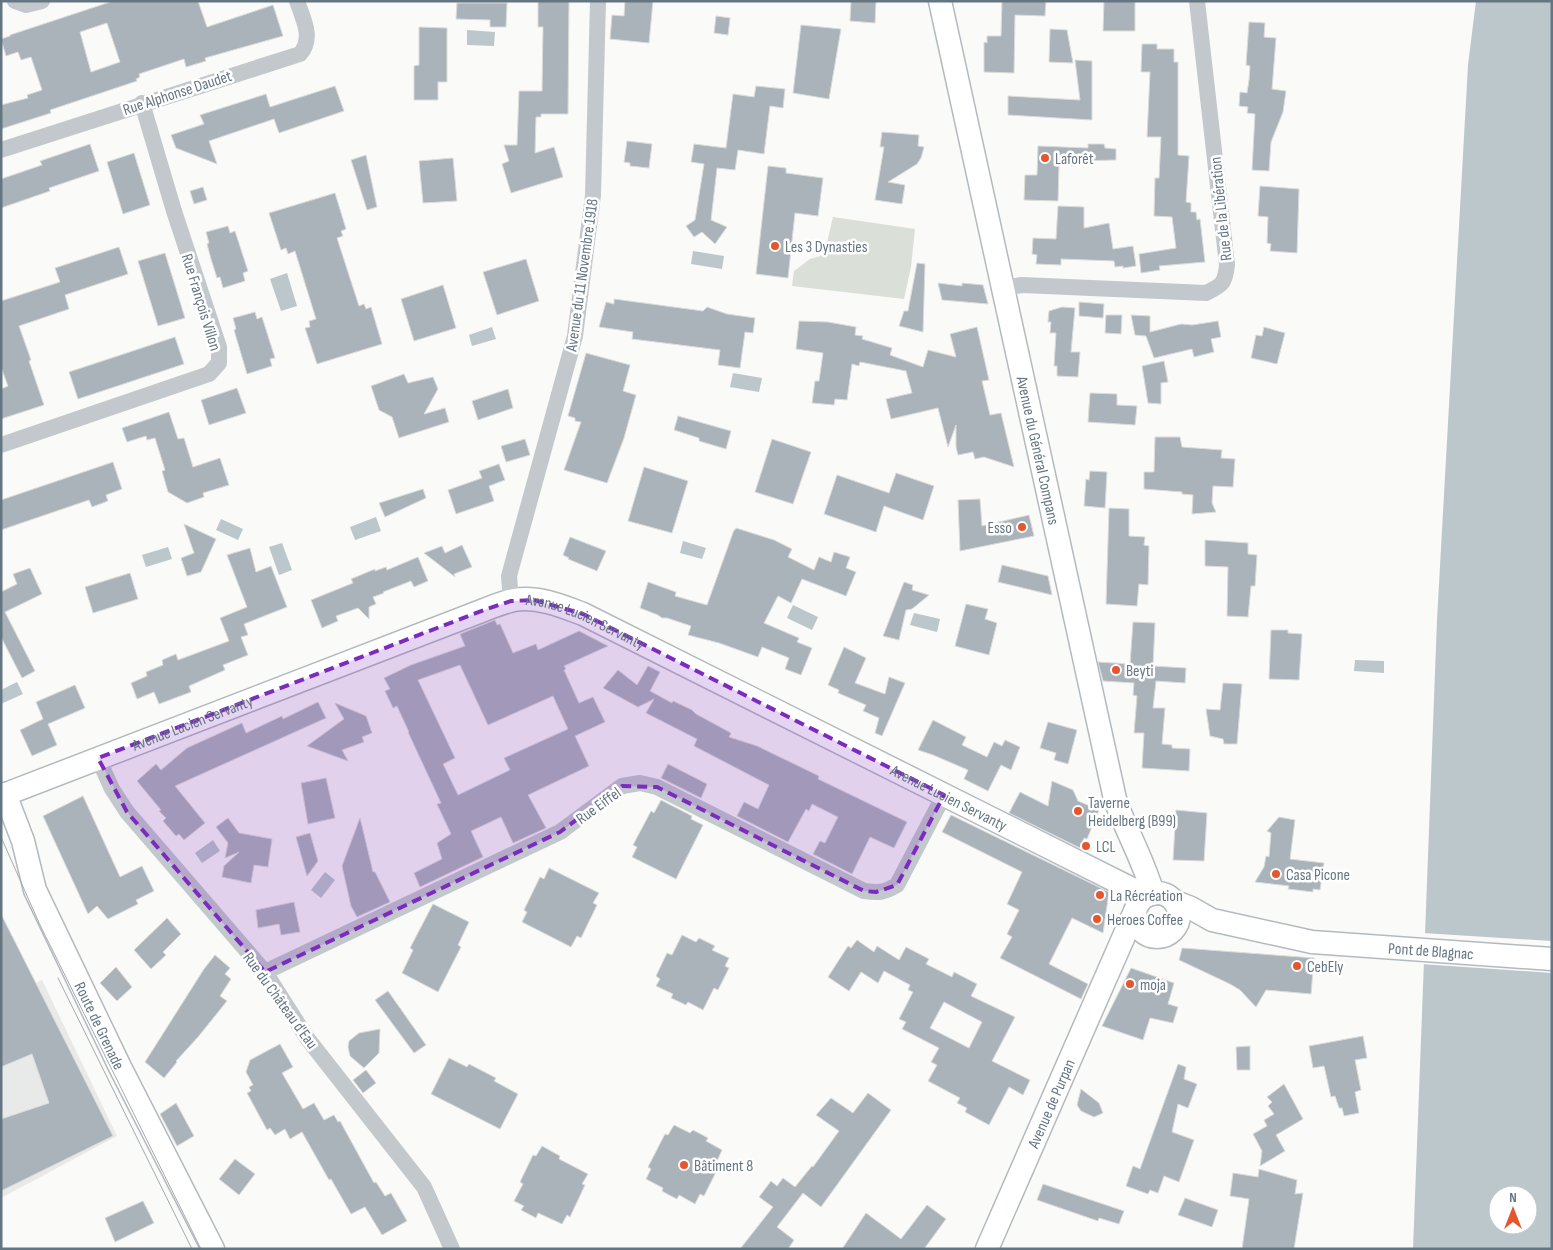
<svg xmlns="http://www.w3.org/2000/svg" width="1553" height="1250" font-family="'Sofia Sans Condensed',sans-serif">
	<rect width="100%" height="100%" fill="#fafaf8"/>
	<path fill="#e8e9e9" d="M42 980 117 1136 1 1198V1000Z"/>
	<path fill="#dadfd7" d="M833 217 915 229 911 267 904 299 792 286 794 271 810 259 824 255Z"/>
	<g fill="#bbc7cb" fill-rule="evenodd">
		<path d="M1476 1H1552V1249H1413L1437 620 1468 65ZM1498 1195H1528V1225H1498Z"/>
		<path d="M467 30 495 32 494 46 467 45Z"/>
		<path d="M693 251 724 256 722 269 691 264Z"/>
		<path d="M287 273 297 306 281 311 270 279Z"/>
		<path d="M492 327 496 339 472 346 469 335Z"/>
		<path d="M733 373 762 378 759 392 730 387Z"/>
		<path d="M376 517 381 531 355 540 350 527Z"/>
		<path d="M221 519 243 529 238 540 216 530Z"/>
		<path d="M683 541 706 548 702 559 680 553Z"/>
		<path d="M282 543 292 570 279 575 269 547Z"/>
		<path d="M168 547 172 559 146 567 142 555Z"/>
		<path d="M793 605 818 617 812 630 787 618Z"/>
		<path d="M914 613 940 619 937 632 910 625Z"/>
		<path d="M1355 660 1384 661V673L1354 671Z"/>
		<path d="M17 682 23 694 1 704V690Z"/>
		<path d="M213 840 220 851 202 863 195 853Z"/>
		<path d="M325 872 335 880 321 898 311 890Z"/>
	</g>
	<path fill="#fafaf8" d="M1423 933 1552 941V973L1421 964Z"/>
	<g fill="#aab3b9" stroke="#dcdcda" fill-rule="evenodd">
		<path d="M113 1H198L207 27 273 5 283 36 205 58 206 61 186 67 184 59 139 74 140 77 136 79 137 81 50 110 51 113 1 129V105L28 98 27 95 42 90 31 57 21 60 18 52 6 56 1 39 10 36V35ZM107 23 120 62 91 72 80 32Z"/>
		<path d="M538 1H569L568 114H541V117H536L535 153 554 147 563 177 511 193 502 164 509 161 504 145H517L519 91H542L543 27H538Z"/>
		<path d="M625 1H653L649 43 610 39 612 15 624 16Z"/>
		<path d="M851 1H876L875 23 850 21Z"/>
		<path d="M1002 1H1046L1045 16 1015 15 1014 73 984 72V42L987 43V36H1001Z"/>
		<path d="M1104 1H1135V31H1103Z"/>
		<path d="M457 3H507L506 27H490V20L456 19Z"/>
		<path d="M716 16 730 18 728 35 714 33Z"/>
		<path d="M1249 22 1265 23 1264 37 1276 38 1272 89 1286 91 1283 112 1271 142 1269 171 1252 170 1255 114 1247 113 1248 107 1239 106 1240 92 1247 93 1249 80 1250 66 1246 65Z"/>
		<path d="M801 25 841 29 829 99 793 93Z"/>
		<path d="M419 27 447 28V82H438V100H414V66L419 65Z"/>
		<path d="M1050 29 1067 30 1073 63 1049 62Z"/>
		<path d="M1142 44H1157V49H1174V62H1178V155L1189 156 1186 202 1191 203V212H1196L1197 220 1200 219 1205 262 1159 266 1160 270 1141 273 1139 254 1176 248 1172 217 1154 216 1155 178H1159L1161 137H1147L1150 72H1141Z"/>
		<path d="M1075 60 1092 61V120L1008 115V96L1080 100Z"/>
		<path d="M335 86 344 111 279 133 274 119 209 141 217 164 176 148 171 135 204 124 200 115 266 94 270 107Z"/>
		<path d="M756 86 785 89 783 108 770 106 764 154 738 150 735 170 717 168 711 220 727 227 715 244 702 232 694 237 686 226 695 220 704 164 691 162 694 144 726 148 733 94 754 97Z"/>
		<path d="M882 132 919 135 918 146 924 147 921 158 917 164 888 182 905 185 902 204 875 200 884 147H880Z"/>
		<path d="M627 141 652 144 649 168 630 166V163L624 162Z"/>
		<path d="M90 144 99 171 49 188 50 191 1 208V179L42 165 40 161Z"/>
		<path d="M1088 144H1104L1105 148 1116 149V160L1077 161 1076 166 1059 165 1058 201 1024 200 1025 175H1037L1038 146 1088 148Z"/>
		<path d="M134 153 150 205 123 214 107 162Z"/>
		<path d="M366 155 377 207 367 210 351 160Z"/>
		<path d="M453 158 457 201 423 203 419 161Z"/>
		<path d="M768 166 786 168V173L823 178 818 216 795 213 788 278 756 274Z"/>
		<path d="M1260 186 1299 189 1297 253 1270 251 1271 244 1267 243 1268 217 1258 216Z"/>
		<path d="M203 187 207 200 194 204 190 191Z"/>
		<path d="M335 193 346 229 341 231 343 236 337 238 359 306 364 304 366 309 371 307 382 344 317 364 305 328 310 327 309 321 316 319 295 251 288 254 286 248 281 250 269 213Z"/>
		<path d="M1058 206 1084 207V228L1109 223 1113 249 1133 246 1136 266 1123 268V266L1115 267 1114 261 1061 259V265L1036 264 1037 255 1032 254 1033 238 1056 239Z"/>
		<path d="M228 226 230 233 235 231 248 271 243 273 245 281 223 288 220 277 217 278 211 259 207 244 209 243 206 232Z"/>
		<path d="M119 247 128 274 65 295 69 309 19 326 31 360 29 361 44 405 1 419V389L8 386 1 367V301L60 282 55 268Z"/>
		<path d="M165 253 185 318 158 326 138 261Z"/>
		<path d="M526 259 539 301 497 315 483 272Z"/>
		<path d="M917 263 925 264 923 332 899 326 904 311H908Z"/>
		<path d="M938 283 962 286V283L983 285 988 304 942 300Z"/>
		<path d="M443 285 456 328 414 341 401 299Z"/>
		<path d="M614 299 703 311 707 307 727 314 755 318 753 333 745 332 740 368 718 365 720 350 632 339 633 332 599 327 606 302 614 304Z"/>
		<path d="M1079 302 1104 304 1103 318 1079 316Z"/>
		<path d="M1062 307 1075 308 1071 352H1080L1078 377 1057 376V366H1054L1056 333H1050L1051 322H1048L1049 311Z"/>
		<path d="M255 312 257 319 262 317 275 358 270 359 272 366 247 374 234 330 236 329 233 318Z"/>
		<path d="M1106 315H1122L1121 334 1105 333Z"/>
		<path d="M1131 315 1150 316V332L1181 324 1192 325 1218 321 1221 337 1211 339 1214 352 1194 357 1192 349 1154 358 1146 336 1135 335Z"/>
		<path d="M799 321 828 322 856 327 855 335 863 336 862 339 892 348 890 355 923 367 928 350 956 357 950 334 977 327 989 380 982 381 990 415 1001 413 1014 467 984 457 975 459 973 452 958 455 956 447V425L948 447 938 408 891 419 886 399 912 393 906 371 860 362 859 366 852 364 847 400 835 399 834 405 812 403 815 381H819L823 353 796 349Z"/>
		<path d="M1264 327 1285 333 1277 364 1251 358 1256 335 1262 336Z"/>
		<path d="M175 337 184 364 78 399 69 372Z"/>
		<path d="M586 353 630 365 623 391 636 395 624 438 607 483 564 470 581 422 575 421V418L568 416Z"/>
		<path d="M1164 361 1168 382 1161 383V404L1148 403 1142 366Z"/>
		<path d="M404 374 408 383 433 377 438 389 424 414 445 408 449 422 399 438 392 417 379 410 371 386Z"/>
		<path d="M237 388 246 413 209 425 201 400Z"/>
		<path d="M508 389 513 408 478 420 472 401Z"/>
		<path d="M1090 393 1117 394V405L1137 406 1135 425 1088 422Z"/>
		<path d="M169 412 178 439 184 438 193 467 220 458 229 485 203 493 204 497 187 503 168 492 162 471 165 470 155 438 147 440 146 436 127 442 122 428Z"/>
		<path d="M678 416 731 431 726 449 699 441V438L674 430Z"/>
		<path d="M1155 437H1180L1182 447 1222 450 1221 458 1235 459 1233 487 1213 486 1212 503 1216 512 1192 514 1193 495 1182 494V492L1144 489V472H1154Z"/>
		<path d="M525 439 530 455 506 462 501 446Z"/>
		<path d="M772 439 811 452 793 504 755 492Z"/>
		<path d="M113 462 122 489 106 495 108 501 92 507 89 500 1 530V500Z"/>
		<path d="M499 464 505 480 489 486 494 501 456 514 448 490 482 478 479 471Z"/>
		<path d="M644 467 688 481 672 533 628 521Z"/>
		<path d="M1090 471 1107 472 1105 508 1084 506 1086 479 1089 480Z"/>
		<path d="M896 473 934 486 923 520 884 506 876 532 824 514 837 475 889 493Z"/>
		<path d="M423 489 426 498 385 517 379 503Z"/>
		<path d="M980 499 982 526 1029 515 1034 536 960 551 958 500Z"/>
		<path d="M1109 508 1129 509V536L1145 537 1144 545 1149 546 1148 585 1139 584 1137 606 1106 604Z"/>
		<path d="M184 524 216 539 201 572 187 576 181 558 194 553Z"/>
		<path d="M736 528 774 540 792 549 788 557 814 570 819 557 831 562 834 552 850 557 846 568 856 572 846 596 802 579 791 603 778 596 764 623 799 638 797 642 812 648 801 675 785 669 789 658 762 647 758 657 719 643 688 635 691 626 667 618H662L658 615 640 608 648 582 676 592 675 596 707 605 734 530H735Z"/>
		<path d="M570 537 606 551 597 571 568 559 569 558 563 555Z"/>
		<path d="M1205 540 1248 543V554L1257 555 1255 586H1251L1248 617 1227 616 1228 567 1205 566Z"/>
		<path d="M462 545 472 567 454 574 455 577 424 553 442 546 445 553Z"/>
		<path d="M250 548 256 572 271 566 287 607 244 624 248 635 241 637 248 655 223 665 225 670 189 686 191 692 159 704 154 692 137 699 131 683 147 676 146 672 163 665 162 660 176 654 178 660 229 641 220 618 247 607 227 555Z"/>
		<path d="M418 557 428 581 414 587 411 581 383 592 384 593 373 597 376 604 369 607V619L358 608 336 616 338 621 322 628 311 600 353 583 351 579 375 569V571L386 567 387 570Z"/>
		<path d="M1002 565 1048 576 1052 595 998 582Z"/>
		<path d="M30 568 42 594 5 612 35 671 22 678 1 637V592L17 584 13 574Z"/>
		<path d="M130 573 138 599 93 613 85 587Z"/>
		<path d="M904 582 913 585 912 590 929 595 912 609 906 610 899 640 883 636Z"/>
		<path d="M966 604 988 609 985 619 997 623 989 655 955 646Z"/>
		<path d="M495 620 497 625 500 624 513 653 536 644 538 650 579 631 608 646 564 666 566 669 564 670 579 703 593 697 605 722 575 736 589 766 528 795 546 828 513 843 501 817 471 831 483 857 420 887 414 873 442 859 437 843 451 834 437 804 441 803 408 732H409L397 706 393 708 385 691 390 689 384 678 411 665 465 646 460 634ZM460 665 488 725 553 696 568 729 504 758 510 770 458 795 443 764 455 758 418 680Z"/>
		<path d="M1133 622 1155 623 1153 666 1186 668 1185 683 1156 681 1153 708H1165L1162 744 1172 745V748L1190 749 1189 771 1142 768 1144 733H1134L1137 696 1133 695 1134 683 1103 681 1098 662 1130 664Z"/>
		<path d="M1271 630H1288V633L1302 634 1299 680 1269 679Z"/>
		<path d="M844 647 866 658 855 683 885 694 889 677 905 683 882 736 875 733 879 718 863 711 866 705 838 693 839 690 828 685Z"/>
		<path d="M648 666 660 672 650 691 672 703 673 701 692 710 696 714 731 733 729 737 757 746 819 776 818 779 907 822 894 848 870 837 852 874 813 854 820 841 825 843 838 817 812 804 809 811 806 809 788 842 737 816 744 802 758 809 769 785 694 746 697 739 646 713 654 699 638 707 603 688 618 670 637 685Z"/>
		<path d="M1223 683 1242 684 1237 744H1224L1223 739 1210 736 1206 709 1220 710Z"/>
		<path d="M75 685 85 708 48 724 57 745 32 756 20 730 43 719 36 702Z"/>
		<path d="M318 702 326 718 175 786 205 823 184 840 179 834 176 836 163 821 166 818 159 811 161 810 137 781 156 764 161 770 187 748 242 723 246 733 282 716 283 719Z"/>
		<path d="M335 703 366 716 372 733 362 737 364 742 342 750 348 761 307 746 344 719Z"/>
		<path d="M933 720 966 737 962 745 987 757 994 742 1002 746 1005 740 1020 747 1011 770 1001 765 988 791 964 779 968 770 933 755 918 750Z"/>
		<path d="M1048 722 1077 730 1068 764 1054 760 1056 753 1040 748Z"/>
		<path d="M668 764 707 784 701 798 661 778Z"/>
		<path d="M326 778 335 818 308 824 301 783Z"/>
		<path d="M1052 781 1073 790 1078 801 1099 810 1087 839 1084 838 1080 848 1009 813 1020 792 1048 806Z"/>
		<path d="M83 796 120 877 142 866 154 891 136 900 138 904 108 919 97 906 88 914 43 816Z"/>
		<path d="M661 800 692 816 691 819 703 825 676 879 632 857 637 847 633 845 651 811 654 813Z"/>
		<path d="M1176 810 1207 813 1204 861 1173 860Z"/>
		<path d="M951 815 1109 892 1103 933 1072 918 1049 964 1088 984 1081 999 1000 958 1012 937 1007 934 1019 910 1007 904 1022 872 942 832Z"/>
		<path d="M1279 817 1295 820 1290 859 1324 863 1320 890 1313 889V892L1288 889 1289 886 1255 882 1264 867 1266 856 1269 857 1271 833 1267 831Z"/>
		<path d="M228 818 239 833 272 839 268 867 254 865 251 883 222 877 224 866 239 852 225 858 228 843 216 827Z"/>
		<path d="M360 818 373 872H375L390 902 357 917 351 906 342 866Z"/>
		<path d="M310 833 318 861 307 876 296 837Z"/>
		<path d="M549 868 599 893 593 903 597 905 581 938 577 936 571 947 522 922 527 912 524 910 540 877 544 879Z"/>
		<path d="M294 902 300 932 281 935 279 924 258 928 256 910Z"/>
		<path d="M433 904 469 922 458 945 461 947 438 992 402 973 413 950 410 948Z"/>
		<path d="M1 914 113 1136 1 1191V1119L49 1103 32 1054 1 1067Z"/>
		<path d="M167 918 181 934 163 952 166 955 151 969 134 950Z"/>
		<path d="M682 935 696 942 699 938 715 946 712 950 729 958 725 966 729 968 718 990 714 988 703 1010 688 1002 686 1005 671 998 673 994 656 986 660 979 656 976 667 953 672 955Z"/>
		<path d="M857 940 874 952 877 946 899 960 906 947 929 959 926 964 952 977 954 972 977 984 971 996 1015 1017 992 1061 1030 1080 1023 1095 1009 1087 989 1125 965 1112 967 1108 957 1103 960 1098 928 1081 937 1065 931 1062 939 1048 902 1029 906 1022 899 1019 913 992 908 990 910 985 884 971 878 983 861 972 849 991 828 977 848 946 851 948ZM944 1002 982 1022 969 1048 930 1028Z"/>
		<path d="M1182 948 1314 958 1311 994 1266 990 1256 1007 1240 990 1230 984 1179 960Z"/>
		<path d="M215 955 230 968 225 974 231 979 220 996 227 1001 198 1037 176 1061 177 1062 164 1078 145 1062 204 969Z"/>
		<path d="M116 967 132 987 117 1001 100 983Z"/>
		<path d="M1131 968 1174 983 1168 1004 1178 1007 1173 1023 1150 1018 1143 1040 1102 1026Z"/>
		<path d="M388 991 426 1045 414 1053 375 1000Z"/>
		<path d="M380 1029 379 1053 364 1068 350 1056 348 1047 349 1041 359 1033Z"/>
		<path d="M1363 1036 1367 1058 1355 1060 1361 1090 1355 1092 1359 1113 1344 1116 1342 1108H1339L1335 1096 1331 1097 1324 1066 1313 1068 1309 1046Z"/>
		<path d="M280 1044 293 1067 282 1073 303 1109 314 1103 324 1120 334 1115 338 1122 340 1121 374 1183 376 1182 385 1196 391 1193 407 1221 382 1235 365 1207 351 1214 331 1179 329 1180 302 1132 290 1139 285 1129 275 1135 270 1128 267 1130 247 1093 251 1091 249 1087 253 1085 246 1072 250 1060Z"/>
		<path d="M1250 1046V1070H1237L1236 1047Z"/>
		<path d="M449 1058 467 1067 469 1064 496 1078 494 1081 518 1094 500 1129 431 1094Z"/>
		<path d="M1178 1064 1186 1067 1184 1079 1197 1084 1188 1108 1178 1104 1172 1132 1194 1140 1179 1182 1164 1176 1158 1193 1150 1190 1148 1194 1126 1186 1133 1166 1140 1169Z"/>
		<path d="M366 1070 376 1083 363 1093 353 1080Z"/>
		<path d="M1284 1084 1303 1119 1276 1135 1285 1151 1260 1166 1262 1151 1253 1134 1267 1126 1264 1120 1274 1114 1268 1106 1272 1102 1267 1097Z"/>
		<path d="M1081 1089 1099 1103 1103 1113 1094 1117 1081 1111 1077 1105Z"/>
		<path d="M868 1093 891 1110 821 1207 803 1193 777 1227 794 1240 788 1249H740L773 1207 759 1197 771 1181 777 1186 783 1178 795 1187 812 1166 813 1167 839 1131 816 1115 831 1098 853 1113Z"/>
		<path d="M176 1103 194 1136 177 1146 160 1114Z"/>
		<path d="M674 1125 690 1133 693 1130 708 1138 706 1141 722 1150 717 1161 721 1162 704 1196 700 1194 695 1204 679 1195 677 1199 669 1195 662 1191 663 1188 646 1179 651 1169 648 1167 665 1134 668 1135Z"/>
		<path d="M542 1146 560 1156 559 1159 588 1174 582 1184 585 1185 570 1217 567 1215 562 1224 538 1213 536 1218 521 1210 524 1206 514 1201 523 1184 520 1182 533 1155 536 1156Z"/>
		<path d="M235 1159 255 1174 239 1195 219 1179Z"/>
		<path d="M1259 1169 1297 1180 1295 1194 1303 1193 1294 1249H1242L1249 1199 1230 1196 1233 1173 1258 1177Z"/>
		<path d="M1043 1184 1124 1211 1119 1224 1099 1218 1098 1221 1037 1200Z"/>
		<path d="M1185 1198 1218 1210 1212 1227 1178 1215Z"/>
		<path d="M143 1201 154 1223 115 1242 105 1218Z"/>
		<path d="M927 1205 946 1219 924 1249H842L866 1213 901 1239Z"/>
	</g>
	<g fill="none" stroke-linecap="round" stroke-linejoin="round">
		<g stroke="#b3babf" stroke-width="25">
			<g id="secondary">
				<path id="s1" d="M940 1 1115 799C1126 831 1144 861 1153 894"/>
				<path id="s2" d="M5 794 23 841 35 890 120 1067 213 1249"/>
				<path id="s3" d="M1 796 484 610C494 606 504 602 514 600 538 596 562 606 583 614L1146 896"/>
				<circle cx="1157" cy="915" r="22"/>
				<path id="s4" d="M1176 902 1191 908 1212 920 1312 942 1552 959"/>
				<path id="s5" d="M987 1249 1135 911"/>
			</g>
		</g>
		<g stroke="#c3c8cc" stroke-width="16">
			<path d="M15 1 26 5 42 1"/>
			<path d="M1 150 300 54C314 38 303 19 297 1"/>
			<path d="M1003 288 1022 285 1206 293C1222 285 1225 284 1227 265L1197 1"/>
			<path d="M1 445 209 374 219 363V347L174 211 142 103"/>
			<path d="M511 601 509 576 575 336 593 195 598 1"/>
			<path d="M98 758 112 789 127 812 265 972 307 1038 424 1187 452 1249"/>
			<path d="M265 972 560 832 622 786 640 783 657 787 864 891C878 893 884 893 897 885L944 795"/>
		</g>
		<use href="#secondary" stroke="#fff" stroke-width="22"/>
		<g stroke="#a2aab0" stroke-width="1">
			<path d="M1 837 40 925 201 1249"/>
			<path d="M58 978 192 1249"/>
		</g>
	</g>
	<path fill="#7b2cbf" fill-opacity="0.2" stroke="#7b2cbf" stroke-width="4" stroke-dasharray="10 6" stroke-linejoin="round" d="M534 600 583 614 944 795 897 885 876 892 864 891 657 787 622 786 560 832 265 972 127 812 98 758 484 610 511 601Z"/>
	<g fill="#e4572e" stroke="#fff" stroke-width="2">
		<circle cx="1045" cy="158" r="5"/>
		<circle cx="775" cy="246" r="5"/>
		<circle cx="1022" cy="527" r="5"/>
		<circle cx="1116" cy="670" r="5"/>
		<circle cx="1078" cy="811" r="5"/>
		<circle cx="1086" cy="846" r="5"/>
		<circle cx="1276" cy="874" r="5"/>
		<circle cx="1100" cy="895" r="5"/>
		<circle cx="1097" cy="919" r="5"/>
		<circle cx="1297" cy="966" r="5"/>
		<circle cx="1130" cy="984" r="5"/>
		<circle cx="684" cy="1165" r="5"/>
	</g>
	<g text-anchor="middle" stroke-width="5" stroke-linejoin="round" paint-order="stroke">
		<g font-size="16" fill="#657683" stroke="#fff">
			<text transform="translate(177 92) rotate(-18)" y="6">Rue Alphonse Daudet</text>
			<text transform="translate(1220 209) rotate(-96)" y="6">Rue de la Libération</text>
			<text transform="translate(581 275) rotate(-82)" y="6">Avenue du 11 Novembre 1918</text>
			<text transform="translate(202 302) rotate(73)" y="6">Rue François Villon</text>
			<text dy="6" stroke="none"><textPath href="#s1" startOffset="460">Avenue du Général Compans</textPath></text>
			<text dy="6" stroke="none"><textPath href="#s3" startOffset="625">Avenue Lucien Servanty</textPath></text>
			<text dy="6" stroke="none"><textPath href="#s3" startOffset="205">Avenue Lucien Servanty</textPath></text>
			<text dy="6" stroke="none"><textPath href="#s3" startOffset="1030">Avenue Lucien Servanty</textPath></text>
			<text transform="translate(598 805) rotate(-36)" y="6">Rue Eiffel</text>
			<text dy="6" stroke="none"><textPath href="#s4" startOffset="262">Pont de Blagnac</textPath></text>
			<text transform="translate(281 1000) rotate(54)" y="6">Rue du Château d'Eau</text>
			<text dy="6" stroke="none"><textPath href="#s2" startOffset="251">Route de Grenade</textPath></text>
			<text dy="6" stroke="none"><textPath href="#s5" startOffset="159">Avenue de Purpan</textPath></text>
		</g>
		<g font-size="16" fill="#657683" stroke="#fff" text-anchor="start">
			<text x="1055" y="164">Laforêt</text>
			<text x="785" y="252">Les 3 Dynasties</text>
			<text x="1012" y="533" text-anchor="end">Esso</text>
			<text x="1126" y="676">Beyti</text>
			<text x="1088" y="808">Taverne<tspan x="1088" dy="18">Heidelberg (B99)</tspan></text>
			<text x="1096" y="852">LCL</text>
			<text x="1286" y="880">Casa Picone</text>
			<text x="1110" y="901">La Récréation</text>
			<text x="1107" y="925">Heroes Coffee</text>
			<text x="1307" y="972">CebEly</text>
			<text x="1140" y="990">moja</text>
			<text x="694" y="1171">Bâtiment 8</text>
		</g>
	</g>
	<rect width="1553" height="1250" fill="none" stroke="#657683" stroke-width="5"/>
	<g transform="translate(1513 1210)"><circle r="24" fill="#ffffff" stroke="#c1c8cd"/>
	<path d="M0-4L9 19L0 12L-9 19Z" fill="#e4572e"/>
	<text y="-8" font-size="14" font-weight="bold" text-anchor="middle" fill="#657683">N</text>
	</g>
</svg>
